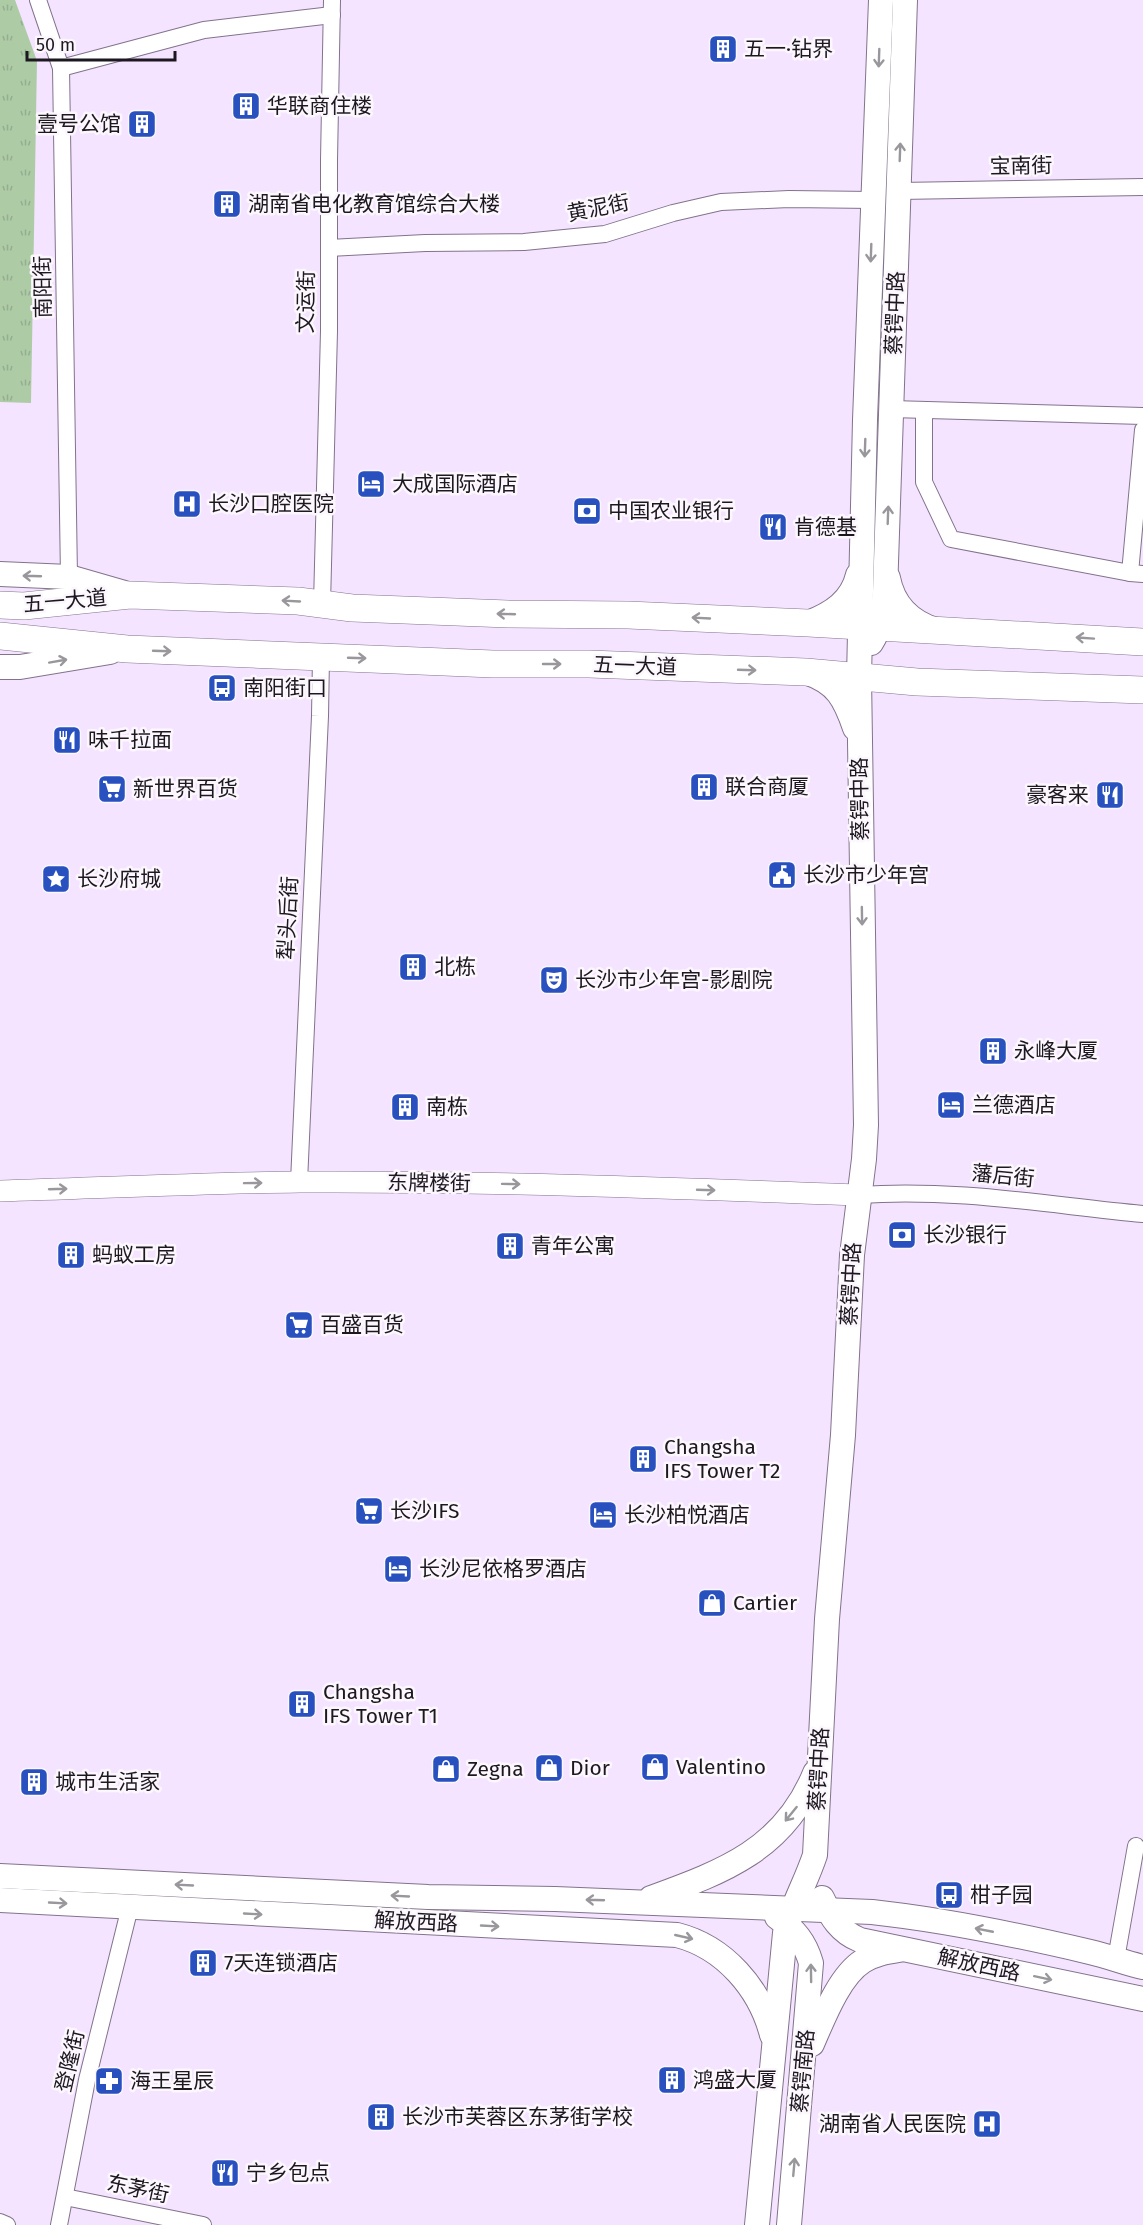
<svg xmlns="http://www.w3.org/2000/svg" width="1143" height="2225" font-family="'Fira Sans','Noto Sans SC',sans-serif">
	<defs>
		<pattern id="grass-tufts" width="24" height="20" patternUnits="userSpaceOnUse" patternTransform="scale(1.5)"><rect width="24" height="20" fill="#adcca6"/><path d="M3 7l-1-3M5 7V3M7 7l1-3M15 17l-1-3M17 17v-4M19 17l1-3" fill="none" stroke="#94ae8f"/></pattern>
	</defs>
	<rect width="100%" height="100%" fill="#f5e4ff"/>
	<path fill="url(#grass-tufts)" d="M0 0H15L37 61 31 403 0 402Z"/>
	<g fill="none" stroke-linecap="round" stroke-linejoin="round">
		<g stroke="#82738b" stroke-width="18">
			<g id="minor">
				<path d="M38 0 61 68 69 577"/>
				<path d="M61 68 204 30 332 15"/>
				<path d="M899 191 1143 187"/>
				<path d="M329 248 425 243 524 242 605 234 673 213 721 202 789 199 873 200"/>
				<path d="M891 409 1143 416"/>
				<path d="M924 410V482L951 539 1130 573 1143 574"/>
				<path d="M1130 573 1143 430"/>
				<path d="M322 604 329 331V160L332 0"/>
				<path d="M299 1182 320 716 321 657"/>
				<path d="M859 1195C954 1188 1048 1205 1143 1214"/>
				<path d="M1116 1959 1136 1846"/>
				<path d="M65 2197 203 2225"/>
				<path d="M0 2222 7 2225"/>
				<path d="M59 2225 87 2080 130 1907"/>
			</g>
		</g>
		<g stroke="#82738b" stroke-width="22">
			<path id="tertiary" d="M0 1191C100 1188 200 1183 300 1182 486 1181 672 1188 859 1195"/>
		</g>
		<g stroke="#82738b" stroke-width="26">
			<g id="secondary">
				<path d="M0 574 69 577 128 594"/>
				<path d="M888 578C893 605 910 622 936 630"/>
				<path d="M808 623C832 614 852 601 858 575"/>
				<path d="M871 643C881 628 883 610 885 592L905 0"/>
				<path d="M0 667H20L110 652"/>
				<path d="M808 673C837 683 845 699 855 728"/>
				<path d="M0 1876 428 1897 555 1899 872 1912C945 1920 1018 1935 1090 1952 1108 1956 1125 1963 1143 1967"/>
				<path d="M651 1898C722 1872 784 1850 815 1773"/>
				<path d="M822 1898C831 1917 840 1932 860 1940L1143 1999"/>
				<path d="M0 1900 677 1935C724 1947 760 1988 772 2035"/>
				<path d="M777 1917C795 1930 805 1942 811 1963L789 2225"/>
				<path d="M812 2044C823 2019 839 1976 863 1961 874 1954 886 1952 899 1950"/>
				<path d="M757 2225 785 1933C792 1906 806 1882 815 1855L827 1619 843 1435 852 1255 864 1159 866 1125 859 677 865 420 881 0"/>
			</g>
		</g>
		<g stroke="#82738b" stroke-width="28">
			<g id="primary">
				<path d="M0 605 24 606 130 595 298 601 352 608 508 614 628 615 808 623 1143 642"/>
				<path d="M0 636 127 649 493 664H589L806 672 917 682 1143 690"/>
			</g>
		</g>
		<use href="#minor" stroke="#fff" stroke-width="16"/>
		<use href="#tertiary" stroke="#fff" stroke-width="21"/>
		<use href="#secondary" stroke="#fff" stroke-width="24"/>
		<use href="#primary" stroke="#fff" stroke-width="27"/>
	</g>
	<defs><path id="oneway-shaft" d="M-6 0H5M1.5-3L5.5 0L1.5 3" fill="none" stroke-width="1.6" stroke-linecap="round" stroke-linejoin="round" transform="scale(1.5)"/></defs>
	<g stroke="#99979b">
		<use href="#oneway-shaft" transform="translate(879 58) rotate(92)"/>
		<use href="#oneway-shaft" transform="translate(900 152) rotate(-88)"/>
		<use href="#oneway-shaft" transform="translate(871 253) rotate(92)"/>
		<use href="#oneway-shaft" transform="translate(865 448) rotate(92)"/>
		<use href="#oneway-shaft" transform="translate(888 515) rotate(-88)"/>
		<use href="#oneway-shaft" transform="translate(32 576) rotate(-178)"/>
		<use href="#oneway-shaft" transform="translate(291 601) rotate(-177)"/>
		<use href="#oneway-shaft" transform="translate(506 614) rotate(-178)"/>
		<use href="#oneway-shaft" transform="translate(701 618) rotate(-177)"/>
		<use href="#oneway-shaft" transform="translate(1085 638) rotate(-176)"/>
		<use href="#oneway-shaft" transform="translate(162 651) rotate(2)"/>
		<use href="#oneway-shaft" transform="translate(357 658) rotate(2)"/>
		<use href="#oneway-shaft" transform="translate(58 661) rotate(-10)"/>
		<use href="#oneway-shaft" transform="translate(552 664)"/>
		<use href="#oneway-shaft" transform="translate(747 670) rotate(2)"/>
		<use href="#oneway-shaft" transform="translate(862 916) rotate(89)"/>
		<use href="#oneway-shaft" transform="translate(253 1183) rotate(-1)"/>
		<use href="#oneway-shaft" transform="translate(511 1184) rotate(1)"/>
		<use href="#oneway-shaft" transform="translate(58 1189) rotate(-2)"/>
		<use href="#oneway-shaft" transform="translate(706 1190) rotate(2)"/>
		<use href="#oneway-shaft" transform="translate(791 1814) rotate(129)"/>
		<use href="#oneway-shaft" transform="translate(184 1885) rotate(-177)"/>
		<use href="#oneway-shaft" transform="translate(400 1896) rotate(-177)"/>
		<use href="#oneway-shaft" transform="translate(595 1900) rotate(-178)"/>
		<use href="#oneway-shaft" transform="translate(58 1903) rotate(3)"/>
		<use href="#oneway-shaft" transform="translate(253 1914) rotate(3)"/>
		<use href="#oneway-shaft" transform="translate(490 1926) rotate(3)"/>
		<use href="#oneway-shaft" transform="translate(984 1930) rotate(-169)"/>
		<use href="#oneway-shaft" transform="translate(684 1937) rotate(13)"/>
		<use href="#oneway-shaft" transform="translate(811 1973) rotate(-91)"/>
		<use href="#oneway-shaft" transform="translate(1043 1978) rotate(12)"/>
		<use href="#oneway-shaft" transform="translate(794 2167) rotate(-85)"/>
	</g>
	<defs>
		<g id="building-square" transform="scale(1.5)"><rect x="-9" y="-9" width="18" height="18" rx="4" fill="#2850bf" stroke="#fbf7fd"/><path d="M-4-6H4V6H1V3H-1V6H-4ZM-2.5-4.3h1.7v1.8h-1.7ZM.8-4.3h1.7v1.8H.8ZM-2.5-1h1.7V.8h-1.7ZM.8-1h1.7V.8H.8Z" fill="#fff"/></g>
		<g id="hotel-square" transform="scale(1.5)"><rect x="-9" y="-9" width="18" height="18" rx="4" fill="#2850bf" stroke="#fbf7fd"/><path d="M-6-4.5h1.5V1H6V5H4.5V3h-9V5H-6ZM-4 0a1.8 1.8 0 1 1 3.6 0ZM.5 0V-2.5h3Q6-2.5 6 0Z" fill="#fff"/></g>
		<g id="hospital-square" transform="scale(1.5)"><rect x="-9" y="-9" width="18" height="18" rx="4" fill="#2850bf" stroke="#fbf7fd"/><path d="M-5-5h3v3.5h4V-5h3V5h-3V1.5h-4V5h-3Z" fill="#fff"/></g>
		<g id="bank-square" transform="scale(1.5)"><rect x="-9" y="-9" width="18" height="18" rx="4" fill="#2850bf" stroke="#fbf7fd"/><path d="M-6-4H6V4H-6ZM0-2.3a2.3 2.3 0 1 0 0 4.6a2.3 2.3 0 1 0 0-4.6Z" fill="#fff"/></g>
		<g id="restaurant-square" transform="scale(1.5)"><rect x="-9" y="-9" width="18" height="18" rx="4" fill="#2850bf" stroke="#fbf7fd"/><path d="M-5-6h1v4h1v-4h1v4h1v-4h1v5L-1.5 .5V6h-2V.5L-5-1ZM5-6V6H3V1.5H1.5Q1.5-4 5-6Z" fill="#fff"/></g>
		<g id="bus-square" transform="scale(1.5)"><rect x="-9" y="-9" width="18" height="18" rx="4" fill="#2850bf" stroke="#fbf7fd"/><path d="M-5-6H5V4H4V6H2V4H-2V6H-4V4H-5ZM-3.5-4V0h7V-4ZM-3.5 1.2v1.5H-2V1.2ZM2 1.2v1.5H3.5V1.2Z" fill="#fff"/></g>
		<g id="supermarket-square" transform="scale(1.5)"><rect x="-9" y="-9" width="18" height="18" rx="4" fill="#2850bf" stroke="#fbf7fd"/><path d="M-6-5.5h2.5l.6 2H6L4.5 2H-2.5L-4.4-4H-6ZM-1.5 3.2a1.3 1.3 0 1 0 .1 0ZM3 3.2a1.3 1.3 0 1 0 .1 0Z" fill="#fff"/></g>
		<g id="civic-square" transform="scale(1.5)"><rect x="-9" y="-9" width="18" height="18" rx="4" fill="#2850bf" stroke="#fbf7fd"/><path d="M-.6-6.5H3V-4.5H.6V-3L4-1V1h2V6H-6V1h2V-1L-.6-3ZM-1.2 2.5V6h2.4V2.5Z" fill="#fff"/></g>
		<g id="sight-square" transform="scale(1.5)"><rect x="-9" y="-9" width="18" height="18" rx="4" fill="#2850bf" stroke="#fbf7fd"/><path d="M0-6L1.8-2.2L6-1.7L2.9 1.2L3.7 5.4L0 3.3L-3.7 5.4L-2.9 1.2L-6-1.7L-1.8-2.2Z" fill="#fff"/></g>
		<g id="theatre-square" transform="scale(1.5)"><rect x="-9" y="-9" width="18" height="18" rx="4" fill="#2850bf" stroke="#fbf7fd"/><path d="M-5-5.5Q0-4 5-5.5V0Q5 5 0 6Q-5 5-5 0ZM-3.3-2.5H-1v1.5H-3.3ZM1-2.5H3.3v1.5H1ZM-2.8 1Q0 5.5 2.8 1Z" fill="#fff"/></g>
		<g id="shop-square" transform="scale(1.5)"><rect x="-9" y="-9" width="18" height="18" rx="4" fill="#2850bf" stroke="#fbf7fd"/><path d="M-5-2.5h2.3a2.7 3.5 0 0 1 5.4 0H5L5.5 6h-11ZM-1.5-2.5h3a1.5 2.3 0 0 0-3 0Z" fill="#fff"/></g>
		<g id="pharmacy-square" transform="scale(1.5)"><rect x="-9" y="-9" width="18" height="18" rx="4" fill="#2850bf" stroke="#fbf7fd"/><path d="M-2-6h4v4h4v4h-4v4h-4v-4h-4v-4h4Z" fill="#fff"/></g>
	</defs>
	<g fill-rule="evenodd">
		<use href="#building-square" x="723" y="49"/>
		<use href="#building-square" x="246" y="106"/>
		<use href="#building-square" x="142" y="124"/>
		<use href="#building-square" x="227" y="204"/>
		<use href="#hotel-square" x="371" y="484"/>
		<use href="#hospital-square" x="187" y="504"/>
		<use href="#bank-square" x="587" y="511"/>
		<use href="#restaurant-square" x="773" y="527"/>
		<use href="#bus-square" x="222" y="688"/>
		<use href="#restaurant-square" x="67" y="740"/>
		<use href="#building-square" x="704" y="787"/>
		<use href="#supermarket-square" x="112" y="789"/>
		<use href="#restaurant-square" x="1110" y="795"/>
		<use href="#civic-square" x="782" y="875"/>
		<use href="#sight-square" x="56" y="879"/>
		<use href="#building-square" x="413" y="967"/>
		<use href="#theatre-square" x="554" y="980"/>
		<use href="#building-square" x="993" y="1051"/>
		<use href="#hotel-square" x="951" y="1105"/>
		<use href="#building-square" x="405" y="1107"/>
		<use href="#bank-square" x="902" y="1235"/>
		<use href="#building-square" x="510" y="1246"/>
		<use href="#building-square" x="71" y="1255"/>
		<use href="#supermarket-square" x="299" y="1325"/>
		<use href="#building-square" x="643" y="1459"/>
		<use href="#supermarket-square" x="369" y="1511"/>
		<use href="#hotel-square" x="603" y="1515"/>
		<use href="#hotel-square" x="398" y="1569"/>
		<use href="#shop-square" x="712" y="1603"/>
		<use href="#building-square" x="302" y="1704"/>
		<use href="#shop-square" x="655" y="1767"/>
		<use href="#shop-square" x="549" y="1768"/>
		<use href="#shop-square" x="446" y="1769"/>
		<use href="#building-square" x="34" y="1782"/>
		<use href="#bus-square" x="949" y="1895"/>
		<use href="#building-square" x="203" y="1963"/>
		<use href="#building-square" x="672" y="2080"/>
		<use href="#pharmacy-square" x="109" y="2081"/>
		<use href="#building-square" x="381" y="2117"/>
		<use href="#hospital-square" x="987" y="2124"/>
		<use href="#restaurant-square" x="225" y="2173"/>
	</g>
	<g text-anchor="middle" stroke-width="5" stroke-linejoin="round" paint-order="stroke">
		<g font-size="21" fill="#1d1720" stroke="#fbf7fd" text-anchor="start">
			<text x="744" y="56">五一·钻界</text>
			<text x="267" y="113">华联商住楼</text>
			<text x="121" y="131" text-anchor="end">壹号公馆</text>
			<text x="248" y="211">湖南省电化教育馆综合大楼</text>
			<text x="392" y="491">大成国际酒店</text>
			<text x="208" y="511">长沙口腔医院</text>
			<text x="608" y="518">中国农业银行</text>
			<text x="794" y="534">肯德基</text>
			<text x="243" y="695">南阳街口</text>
			<text x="88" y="747">味千拉面</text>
			<text x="725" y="794">联合商厦</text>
			<text x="133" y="796">新世界百货</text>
			<text x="1089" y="802" text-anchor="end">豪客来</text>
			<text x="803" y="882">长沙市少年宫</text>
			<text x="77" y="886">长沙府城</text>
			<text x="434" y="974">北栋</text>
			<text x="575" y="987">长沙市少年宫-影剧院</text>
			<text x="1014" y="1058">永峰大厦</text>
			<text x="972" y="1112">兰德酒店</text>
			<text x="426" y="1114">南栋</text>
			<text x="923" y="1242">长沙银行</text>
			<text x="531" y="1253">青年公寓</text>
			<text x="92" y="1262">蚂蚁工房</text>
			<text x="320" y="1332">百盛百货</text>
			<text x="664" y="1454">Changsha<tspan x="664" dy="24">IFS Tower T2</tspan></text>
			<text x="390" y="1518">长沙IFS</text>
			<text x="624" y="1522">长沙柏悦酒店</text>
			<text x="419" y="1576">长沙尼依格罗酒店</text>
			<text x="733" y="1610">Cartier</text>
			<text x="323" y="1699">Changsha<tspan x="323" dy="24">IFS Tower T1</tspan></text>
			<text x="676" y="1774">Valentino</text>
			<text x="570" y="1775">Dior</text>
			<text x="467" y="1776">Zegna</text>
			<text x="55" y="1789">城市生活家</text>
			<text x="970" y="1902">柑子园</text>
			<text x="224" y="1970">7天连锁酒店</text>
			<text x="693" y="2087">鸿盛大厦</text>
			<text x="130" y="2088">海王星辰</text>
			<text x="402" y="2124">长沙市芙蓉区东茅街学校</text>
			<text x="966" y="2131" text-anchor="end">湖南省人民医院</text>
			<text x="246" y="2180">宁乡包点</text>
		</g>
		<g font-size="21" fill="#1d1720" stroke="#fbf7fd">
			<text transform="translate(1021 166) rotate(-1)" y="7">宝南街</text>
			<text transform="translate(598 208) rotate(-11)" y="7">黄泥街</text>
			<text transform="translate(43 287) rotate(-91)" y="7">南阳街</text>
			<text transform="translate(306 302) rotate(-89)" y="7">文运街</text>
			<text transform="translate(895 313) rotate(-88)" y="7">蔡锷中路</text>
			<text transform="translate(65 601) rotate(-5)" y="7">五一大道</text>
			<text transform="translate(635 666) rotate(2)" y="7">五一大道</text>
			<text transform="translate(860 799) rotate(-91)" y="7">蔡锷中路</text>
			<text transform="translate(288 918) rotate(-87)" y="7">犁头后街</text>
			<text transform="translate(1003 1176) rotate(6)" y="7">藩后街</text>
			<text transform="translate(429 1183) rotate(1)" y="7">东牌楼街</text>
			<text transform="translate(851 1284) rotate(-87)" y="7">蔡锷中路</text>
			<text transform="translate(819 1769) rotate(-87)" y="7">蔡锷中路</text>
			<text transform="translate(416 1922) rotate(3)" y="7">解放西路</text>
			<text transform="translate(979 1965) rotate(12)" y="7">解放西路</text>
			<text transform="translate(70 2061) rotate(-77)" y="7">登隆街</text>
			<text transform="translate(803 2071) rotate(-85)" y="7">蔡锷南路</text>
			<text transform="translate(138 2189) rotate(12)" y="7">东茅街</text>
		</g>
	</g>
	<path d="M27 51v9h148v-9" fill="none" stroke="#1d1720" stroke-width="3"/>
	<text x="36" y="51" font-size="18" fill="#1d1720" stroke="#fbf7fd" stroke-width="4.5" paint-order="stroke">50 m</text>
</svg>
